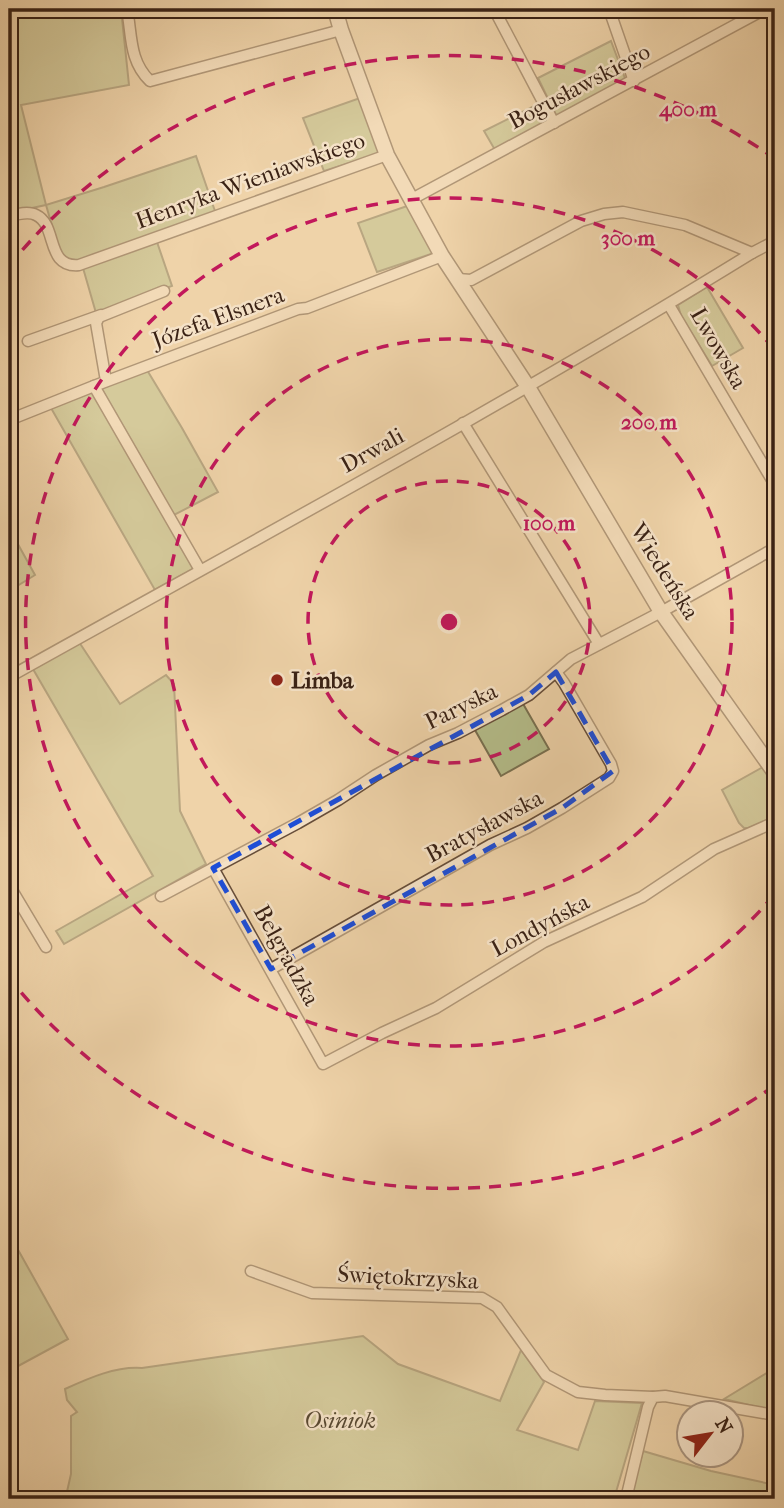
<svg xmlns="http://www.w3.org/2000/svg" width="784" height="1508" font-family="'IM FELL French Canon',serif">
	<rect width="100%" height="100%" fill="#efd3a9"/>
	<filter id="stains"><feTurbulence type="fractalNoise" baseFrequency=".00286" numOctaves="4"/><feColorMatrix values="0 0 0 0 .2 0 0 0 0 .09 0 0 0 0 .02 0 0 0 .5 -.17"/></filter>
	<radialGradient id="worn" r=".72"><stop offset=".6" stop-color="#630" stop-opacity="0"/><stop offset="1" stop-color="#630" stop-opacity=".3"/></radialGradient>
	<g fill="#b5be8b" stroke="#787050" stroke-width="2">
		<path d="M9 9H121L129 85 21 105 46 205 104 187 196 156 216 214 79 260H69L61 257 46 205 9 213Z"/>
		<path d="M611 41 626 81 557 117 538 78Z"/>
		<path d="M360 98 382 153 324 171 303 118Z"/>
		<path d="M540 103 549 121 495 150 484 131Z"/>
		<path d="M410 205 437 252 377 272 358 223Z"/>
		<path d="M157 242 172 286 96 313 83 268Z"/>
		<path d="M707 287 743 348 712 366 681 316 678 305Z"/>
		<path d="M147 370 182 428 218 492 174 515 101 388Z"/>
		<path d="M93 392 195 568 155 590 51 408Z"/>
		<path d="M9 528 35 575 9 591Z"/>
		<path d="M79 642 120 704 166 675 174 684 180 811 206 864 64 944 56 931 153 876 33 669Z"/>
		<path d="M522 702 549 749 501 776 475 730Z"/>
		<path d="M763 767 775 785V817L749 828H744L739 823 722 790Z"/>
		<path d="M12 1239 68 1339 9 1371V1241Z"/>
		<path d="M363 1336 398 1364 500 1401 521 1350 544 1382 517 1430 578 1450 595 1401 642 1403 614 1499H61L66 1496 71 1474V1416L77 1412 67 1400 65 1389C89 1378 116 1366 142 1368Z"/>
		<path d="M775 1368V1411L724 1399Z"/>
		<path d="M643 1451 711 1471 775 1485V1499H630Z"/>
	</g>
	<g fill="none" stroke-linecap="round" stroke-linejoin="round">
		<g stroke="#674e3a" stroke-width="13">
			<g id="minor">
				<path d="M127 9C132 35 129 61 150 81L341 30"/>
				<path d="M494 9 554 123"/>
				<path d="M609 9 634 81"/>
				<path d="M412 199 765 9"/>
				<path d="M9 216C17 214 29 211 36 215 58 225 45 268 79 265L387 155"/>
				<path d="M458 279 471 280 581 221 604 214 623 212 685 225 752 253 775 241"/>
				<path d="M669 305 775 485"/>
				<path d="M28 341 101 315"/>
				<path d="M106 381 96 323 99 317 164 291"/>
				<path d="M94 386 200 570"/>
				<path d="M9 420 94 386 298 309 307 308 442 256"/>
				<path d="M463 423 599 644"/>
				<path d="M9 677C258 538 509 403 752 253"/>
				<path d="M213 868 323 1064 382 1033 436 1008 544 942 642 897 714 849 775 822"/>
				<path d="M9 885 46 947"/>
				<path d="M161 896 298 823 338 800 376 775 429 745 458 733 502 710 529 695 571 659 661 612 775 548"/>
				<path d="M271 969 490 845 527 828 562 808 609 778 613 771 611 764 564 683 556 672"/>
				<path d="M251 1271 312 1293 482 1298 497 1307 546 1375 578 1392 605 1395 653 1397"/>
				<path d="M626 1499 648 1407 653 1397 665 1396 775 1415"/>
			</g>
		</g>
		<g stroke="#674e3a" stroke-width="17">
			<path id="tertiary" d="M335 9 341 30 387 155 442 256 528 387 661 612 775 773"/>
		</g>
		<use href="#minor" stroke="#f5e2c7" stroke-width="10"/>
		<use href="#tertiary" stroke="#f5e2c7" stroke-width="14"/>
	</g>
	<path d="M0 0H784V1508H0ZM556 672 613 771 562 808 271 969 213 868 529 695Z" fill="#efd3a9" fill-opacity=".55" fill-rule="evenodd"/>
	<path fill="none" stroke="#1d4ed8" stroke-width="5" stroke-dasharray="14 9" stroke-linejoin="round" d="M556 672 613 771 562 808 271 969 213 868 529 695Z"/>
	<g fill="none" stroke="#c2185b" stroke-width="3.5" stroke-dasharray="12 9">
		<circle cx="449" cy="622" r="141"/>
		<circle cx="449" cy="622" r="283"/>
		<path d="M774 895A424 424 0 1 1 774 349"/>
		<path d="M774 1086A566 566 0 0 1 9 978M9 266A566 566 0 0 1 774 158"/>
	</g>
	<circle fill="#8f2418" stroke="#f5e2c7" stroke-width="2.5" cx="277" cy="680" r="7"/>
	<g text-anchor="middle" stroke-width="5" stroke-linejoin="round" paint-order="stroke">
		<g font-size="23" fill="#3a2215" stroke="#f5e2c7">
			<text transform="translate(579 86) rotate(-28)" y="8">Bogusławskiego</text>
			<text transform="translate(250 180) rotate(-20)" y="8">Henryka Wieniawskiego</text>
			<text transform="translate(218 317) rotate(-20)" y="8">Józefa Elsnera</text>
			<text transform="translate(719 348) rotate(60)" y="8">Lwowska</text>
			<text transform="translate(372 450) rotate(-29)" y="8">Drwali</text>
			<text transform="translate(665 571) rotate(58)" y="8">Wiedeńska</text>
			<text transform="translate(461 706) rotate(-26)" y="8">Paryska</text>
			<text transform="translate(484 826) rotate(-28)" y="8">Bratysławska</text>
			<text transform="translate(540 925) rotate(-28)" y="8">Londyńska</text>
			<text transform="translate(287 955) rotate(61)" y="8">Belgradzka</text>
			<text transform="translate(408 1277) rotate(3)" y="8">Świętokrzyska</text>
		</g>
		<g font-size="23" font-weight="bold" fill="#3a2215" stroke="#f5e2c7" text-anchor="start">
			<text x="291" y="688">Limba</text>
		</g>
		<g font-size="23" font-style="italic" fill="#594932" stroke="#f5e2c7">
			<text x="340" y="1428">Osiniok</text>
		</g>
	</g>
	<circle cx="449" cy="622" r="10" fill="#c2185b" stroke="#f5e2c7" stroke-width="3.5"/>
	<g font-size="21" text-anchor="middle" font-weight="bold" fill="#c2185b" stroke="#f5e2c7" stroke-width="5" stroke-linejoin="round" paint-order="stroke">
		<text x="688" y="116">400 m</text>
		<text x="628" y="245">300 m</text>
		<text x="649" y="429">200 m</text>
		<text x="549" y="530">100 m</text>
	</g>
	<rect width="784" height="1508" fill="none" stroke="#efd3a9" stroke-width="35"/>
	<rect x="10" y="10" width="763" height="1487" fill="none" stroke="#3a2215" stroke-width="3.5"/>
	<rect x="18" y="18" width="749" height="1473" fill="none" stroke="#3a2215" stroke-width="2"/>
	<g transform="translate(710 1434) rotate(59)"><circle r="33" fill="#f5e2c7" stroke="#aa9580" stroke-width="2"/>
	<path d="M0-5L12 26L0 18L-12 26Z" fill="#8f2418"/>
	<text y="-10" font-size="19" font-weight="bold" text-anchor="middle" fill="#3a2215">N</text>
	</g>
	<rect width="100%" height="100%" filter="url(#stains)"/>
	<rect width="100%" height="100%" fill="url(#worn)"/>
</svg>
